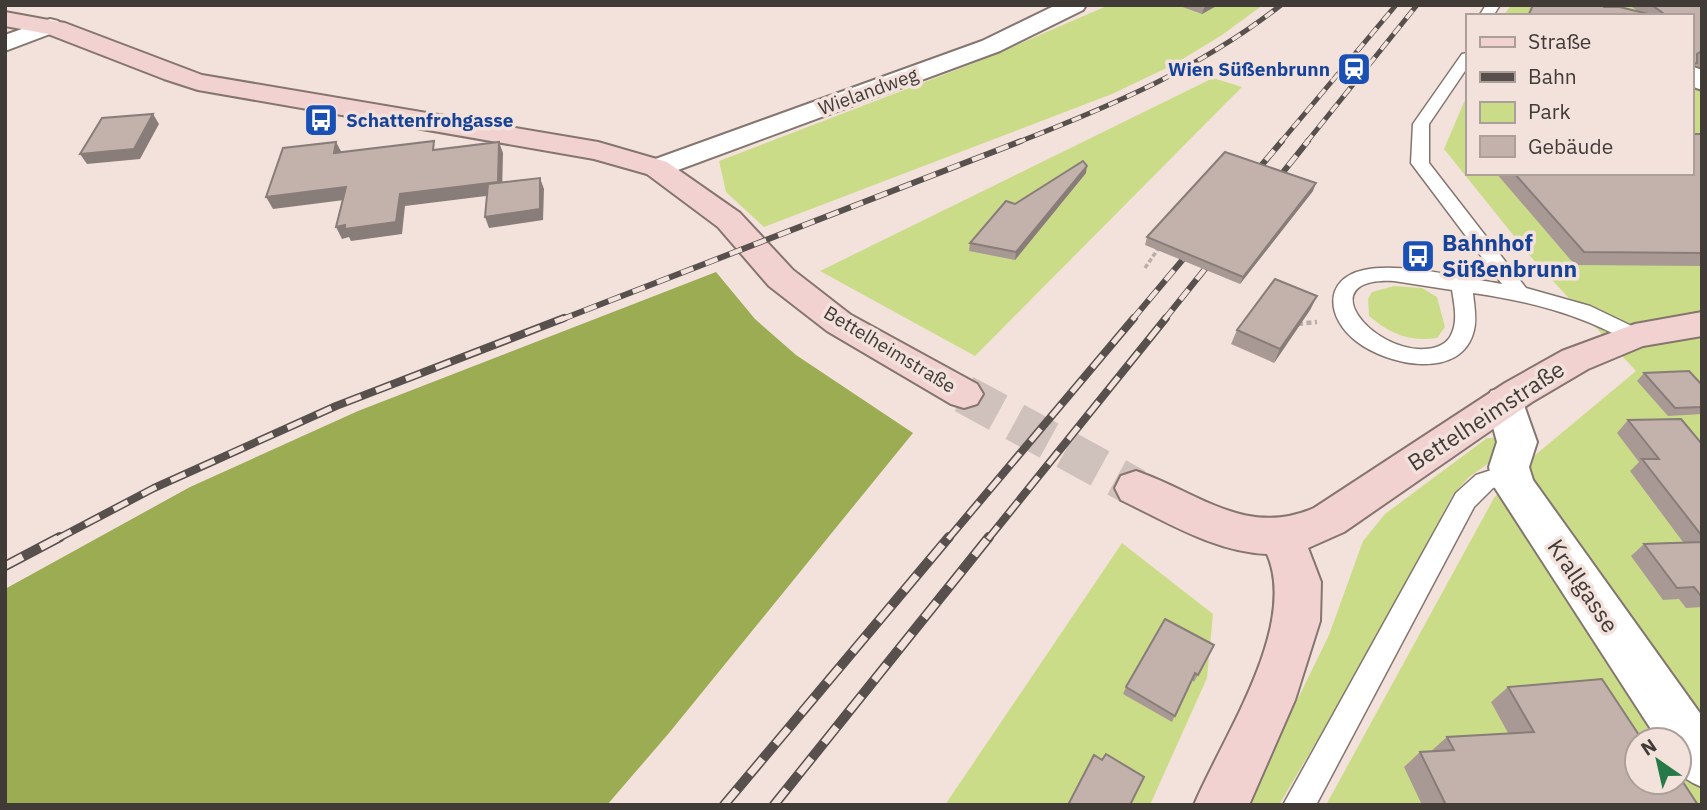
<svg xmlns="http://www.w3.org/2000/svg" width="1707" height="810" font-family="'IBM Plex Sans',sans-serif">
	<rect width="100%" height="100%" fill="#f3e2dc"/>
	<g fill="#cbdc89" fill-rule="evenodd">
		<path d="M1109 5H1263L1222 35 1173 65 1112 94 764 227 726 192 719 161 982 60Z"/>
		<path d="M1511 5H1702V805H1326L1494 498 1534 456 1636 371 1530 256 1444 149 1467 95V173H1691V16H1503ZM1637 740H1679V782H1637Z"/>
		<path d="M1213 78 1242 87 975 356 820 271Z"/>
		<path d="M1394 286 1422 288 1437 297 1445 327 1437 338C1409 342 1390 334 1369 316L1368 299 1372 292Z"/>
		<path d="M1487 438H1494L1503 444 1502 454 1469 477 1452 496 1364 661 1279 805H1246L1329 635 1363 541 1385 514Z"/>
		<path d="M1122 543 1213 614 1207 678 1150 805H945Z"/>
	</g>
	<path fill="#9bac53" d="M716 272 755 319 796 355 913 433 669 733 607 805H5V589L190 487 358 411Z"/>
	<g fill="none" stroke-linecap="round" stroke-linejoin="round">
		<path stroke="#cfc1bb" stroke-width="39" stroke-dasharray="39 19" stroke-linecap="butt" d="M964 394 1136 488"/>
		<g stroke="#84756f" stroke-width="3">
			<g id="lane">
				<path d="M1486 5H1500L1493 16H1479Z"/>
				<path d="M1467 53V68L1429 124V163L1526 288 1590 306 1640 330 1644 335 1640 340 1633 342 1626 340C1576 313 1528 301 1473 293 1474 305 1477 318 1474 330 1462 382 1386 365 1356 341 1327 319 1322 279 1364 270 1400 262 1464 278 1502 284L1411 163 1413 124 1462 54ZM1394 281 1452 290C1454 303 1458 320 1452 333 1448 344 1437 348 1426 349 1371 353 1310 277 1394 281Z"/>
				<path d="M1510 464 1519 467 1522 474 1519 481 1493 488 1474 507 1316 805H1283L1456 493 1476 475Z"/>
			</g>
		</g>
		<g stroke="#84756f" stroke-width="4">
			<g id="street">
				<path d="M1056 5H1086L1083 10 1000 51 667 174 657 177 647 174 642 168 647 162 982 41Z"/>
				<path d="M50 19 58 21 62 26 58 31 5 51V35Z"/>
				<path d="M1691 66 1702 70V90L1691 86Z"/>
				<path d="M1505 387 1519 391 1537 442 1529 467 1533 480 1702 716V787C1673 775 1679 768 1679 740H1658L1493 485 1489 467 1497 442 1486 401 1491 391Z"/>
			</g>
		</g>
		<g stroke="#84756f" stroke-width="4">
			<g id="secondary">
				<path d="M5 12 65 23 202 75 598 142 667 162 740 213 793 270 851 315 977 384 983 394 977 404 964 408 951 404 827 331 769 286 718 227 647 174 594 159 198 90 164 79 48 34 5 26Z"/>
				<path d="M1702 312V336L1643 346 1588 369 1532 402 1344 532 1308 548 1321 582 1320 621 1295 700 1249 805H1194C1222 738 1299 626 1267 554 1215 552 1167 522 1121 500L1115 488 1121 476 1136 471C1198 492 1246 538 1314 508L1505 383 1562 351 1635 324Z"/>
			</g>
		</g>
		<path stroke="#baada8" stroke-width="3.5" stroke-dasharray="4.5 2.5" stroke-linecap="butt" d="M1145 268 1158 249 1155 248"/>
		<path stroke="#baada8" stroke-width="4.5" stroke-dasharray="5 3.5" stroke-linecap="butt" d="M1298 324 1317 322"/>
		<use href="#lane" fill="#fff" fill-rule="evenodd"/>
		<use href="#street" fill="#fff" fill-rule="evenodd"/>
		<use href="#secondary" fill="#f2d2d0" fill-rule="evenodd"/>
		<g stroke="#57504d" stroke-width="5">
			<g id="rail-far3">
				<path d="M1016 143C1111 106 1201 68 1281 5"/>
				<path d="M1280 143 1396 5"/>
				<path d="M1306 143 1417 5"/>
			</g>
		</g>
		<g stroke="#57504d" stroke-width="6">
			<g id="rail-far2">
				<path d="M1249 180 1282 141"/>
				<path d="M1272 186 1308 141"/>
				<path d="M560 320 1021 141"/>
				<path d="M1132 320 1195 245"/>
				<path d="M1164 320 1217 254"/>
			</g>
		</g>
		<g stroke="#57504d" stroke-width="8">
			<g id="rail-far1">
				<path d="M57 539 154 488 336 406 564 318"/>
				<path d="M948 539 1134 318"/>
				<path d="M988 539 1166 318"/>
			</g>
		</g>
		<g stroke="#57504d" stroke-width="10">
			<g id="rail">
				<path d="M5 566 60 537"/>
				<path d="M724 805 949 537"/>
				<path d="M774 805 989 537"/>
			</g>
		</g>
		<use href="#rail-far3" stroke="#f3e2dc" stroke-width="3.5" stroke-dasharray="10" stroke-linecap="butt"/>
		<use href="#rail-far2" stroke="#f3e2dc" stroke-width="4.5" stroke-dasharray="13" stroke-linecap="butt"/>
		<use href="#rail-far1" stroke="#f3e2dc" stroke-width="5" stroke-dasharray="16" stroke-linecap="butt"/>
		<use href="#rail" stroke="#f3e2dc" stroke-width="7" stroke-dasharray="20" stroke-linecap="butt"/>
	</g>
	<g fill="#a89994">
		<path d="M1177 5H1218L1202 14Z"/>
		<path d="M1629 5H1702V68L1696 65 1691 71V16H1528L1604 7 1638 11Z"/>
		<path d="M1702 134V266L1575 265 1496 173H1691Z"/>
		<path d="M1086 173 1015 260 969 251 970 243 1015 204Z"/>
		<path d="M1313 191 1240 284 1145 245 1147 237Z"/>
		<path d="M1317 296 1310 310 1274 363 1231 344 1237 330Z"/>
		<path d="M1644 373 1702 385V414L1668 416 1637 381Z"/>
		<path d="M1628 420 1702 444V607L1686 608 1679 599 1663 600 1631 556 1644 544 1683 542 1630 471 1639 462 1617 433Z"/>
		<path d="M1214 645 1194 682 1192 680 1172 722 1123 694 1126 687Z"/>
		<path d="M1508 687 1639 735 1698 805H1422L1404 767 1420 752H1430L1447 737 1508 733 1491 702Z"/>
	</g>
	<g fill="#887d78">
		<path d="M1208 5H1218L1202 14 1204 8Z"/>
		<path d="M153 114 159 124 140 159 87 164 80 154Z"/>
		<path d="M336 142 342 153H334Z"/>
		<path d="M499 142 503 153 502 194 405 206 402 234 351 241 349 237 342 239 336 227Z"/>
		<path d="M1087 166 1086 173 1015 260 1016 252Z"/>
		<path d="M540 178 544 189 543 220 489 228 485 217Z"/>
		<path d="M1316 183 1313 191 1240 284 1243 277Z"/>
		<path d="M346 187 352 199 273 209 266 197Z"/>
		<path d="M1317 296 1310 310 1274 363 1280 349Z"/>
	</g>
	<g fill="#c3b2ac" stroke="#887d78" stroke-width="2">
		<path d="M1533 5H1601L1604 7H1620L1656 16H1528Z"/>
		<path d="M1652 5H1702V52H1700L1697 54V63L1691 64V16H1667Z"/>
		<path d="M153 114 134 149 80 154 102 118Z"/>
		<path d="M1691 134H1702V253L1584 252 1514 173H1691Z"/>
		<path d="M434 141 433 150 499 142 498 182 400 194 396 222 345 229V225L336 227 346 187 266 197 283 148 336 142 334 153Z"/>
		<path d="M1225 152 1316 183 1243 277 1147 237Z"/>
		<path d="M1083 161 1087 166 1016 252 970 243 1006 201 1015 204Z"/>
		<path d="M540 178V209L485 217 488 184Z"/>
		<path d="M1275 279 1317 296 1280 349 1237 330Z"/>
		<path d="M1689 371 1702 385V407L1675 408 1644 373Z"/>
		<path d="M1681 419 1702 444V536L1642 459H1659L1628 420Z"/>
		<path d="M1702 542 1701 596 1694 587 1677 588 1644 544Z"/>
		<path d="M1165 619 1214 645 1198 675 1195 673 1175 716 1126 687Z"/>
		<path d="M1602 679 1639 735 1652 734 1656 740H1637V782H1679V776L1698 805H1446L1420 752 1454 750 1447 737 1534 732 1508 687Z"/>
		<path d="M1106 754 1144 777 1130 805H1068L1094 755 1102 760Z"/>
	</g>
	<defs>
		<g id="station-square" transform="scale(1.75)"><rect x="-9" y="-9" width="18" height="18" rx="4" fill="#1a4fb4" stroke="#f3e2dc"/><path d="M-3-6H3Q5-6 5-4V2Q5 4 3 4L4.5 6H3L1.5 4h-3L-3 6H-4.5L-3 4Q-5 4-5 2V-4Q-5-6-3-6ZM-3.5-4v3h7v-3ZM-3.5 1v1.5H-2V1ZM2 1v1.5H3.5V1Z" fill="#fff"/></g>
		<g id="bus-square" transform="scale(1.75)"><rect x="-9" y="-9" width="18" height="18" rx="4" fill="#1a4fb4" stroke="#f3e2dc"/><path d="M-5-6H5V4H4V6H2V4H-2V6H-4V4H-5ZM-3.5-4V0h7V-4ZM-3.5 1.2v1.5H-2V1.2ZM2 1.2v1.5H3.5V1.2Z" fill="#fff"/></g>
	</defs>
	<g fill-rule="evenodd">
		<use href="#station-square" x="1354" y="69"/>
		<use href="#bus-square" x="321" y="120"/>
		<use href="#bus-square" x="1418" y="256"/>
	</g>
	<g text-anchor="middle" stroke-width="7" stroke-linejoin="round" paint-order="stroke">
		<g font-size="19" font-weight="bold" fill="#164399" stroke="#f3e2dc" text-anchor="end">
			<text x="1330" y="76">Wien Süßenbrunn</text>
			<text x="346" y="127" text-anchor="start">Schattenfrohgasse</text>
		</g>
		<g font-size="19" fill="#413b38" stroke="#f3e2dc">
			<text transform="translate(868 91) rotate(-20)" y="7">Wielandweg</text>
			<text transform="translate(890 349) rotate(31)" y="7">Bettelheimstraße</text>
		</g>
		<g font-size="23" font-weight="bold" fill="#164399" stroke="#f3e2dc" text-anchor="start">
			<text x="1442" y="251">Bahnhof<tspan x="1442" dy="26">Süßenbrunn</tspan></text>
		</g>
		<g font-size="23" fill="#413b38" stroke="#f3e2dc">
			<text transform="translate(1486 416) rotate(-33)" y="8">Bettelheimstraße</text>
			<text transform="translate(1583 586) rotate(56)" y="8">Krallgasse</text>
		</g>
	</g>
	<rect width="1707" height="810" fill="none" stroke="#413b38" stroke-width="14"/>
	<rect x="1466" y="14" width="228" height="161" fill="#f3e2dc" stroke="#ac9f9a" stroke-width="2"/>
	<rect x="1480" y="37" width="35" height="10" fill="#f2d2d0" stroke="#ac9f9a" stroke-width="2"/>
	<text x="1528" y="49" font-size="21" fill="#413b38">Straße</text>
	<rect x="1480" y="72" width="35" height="10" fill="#57504d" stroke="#ac9f9a" stroke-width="2"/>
	<text x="1528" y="84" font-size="21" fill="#413b38">Bahn</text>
	<rect x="1480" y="102" width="35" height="21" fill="#cbdc89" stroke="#ac9f9a" stroke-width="2"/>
	<text x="1528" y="119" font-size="21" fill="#413b38">Park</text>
	<rect x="1480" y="136" width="35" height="21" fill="#c3b2ac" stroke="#ac9f9a" stroke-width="2"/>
	<text x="1528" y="154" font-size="21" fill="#413b38">Gebäude</text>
	<g transform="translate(1658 761) rotate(326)"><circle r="33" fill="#f3e2dc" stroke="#ac9f9a" stroke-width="2"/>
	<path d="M0-5L12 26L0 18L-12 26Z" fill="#27794a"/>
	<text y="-10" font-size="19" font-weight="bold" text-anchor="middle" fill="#413b38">N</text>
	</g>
</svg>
